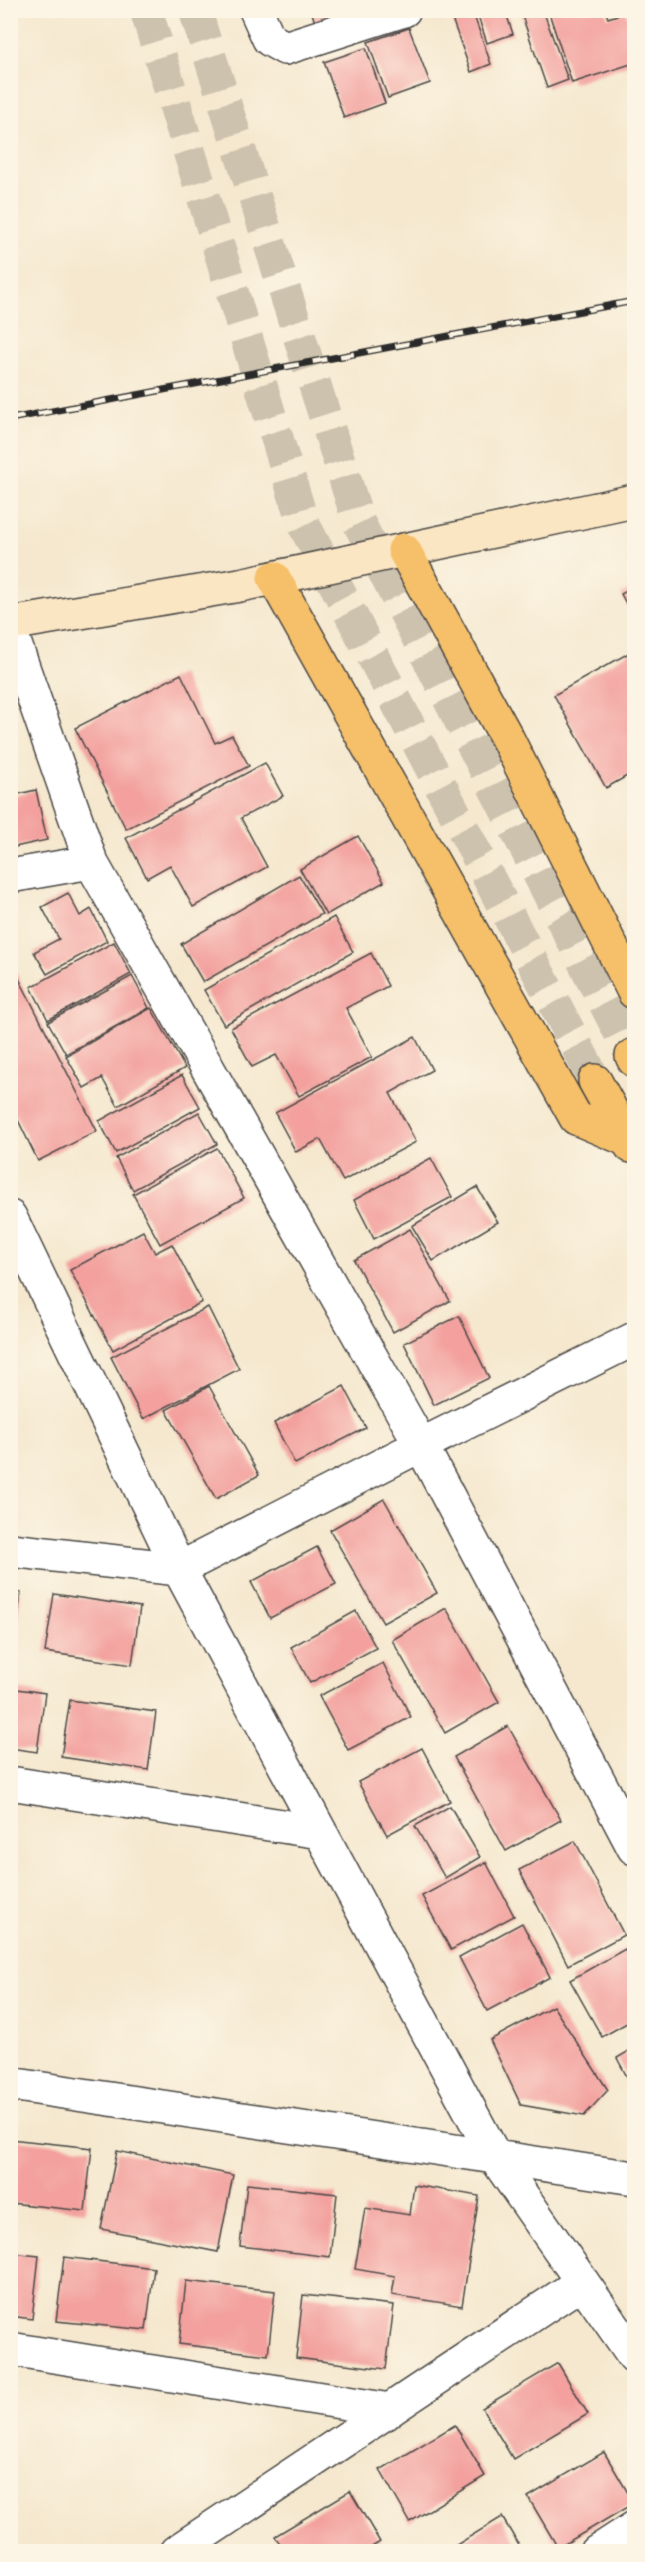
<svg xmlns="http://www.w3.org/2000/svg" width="645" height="2562" font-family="'Comic Neue',sans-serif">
	<rect width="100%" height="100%" fill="#fcf5e5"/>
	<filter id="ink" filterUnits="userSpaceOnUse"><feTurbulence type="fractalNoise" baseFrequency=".0167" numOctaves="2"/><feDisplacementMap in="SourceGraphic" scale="12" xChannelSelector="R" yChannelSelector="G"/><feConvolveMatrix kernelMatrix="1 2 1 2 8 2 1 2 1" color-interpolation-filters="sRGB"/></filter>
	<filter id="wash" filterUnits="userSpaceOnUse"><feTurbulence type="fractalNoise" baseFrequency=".008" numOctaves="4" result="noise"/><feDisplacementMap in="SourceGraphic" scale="24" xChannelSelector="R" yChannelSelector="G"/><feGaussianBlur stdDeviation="1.35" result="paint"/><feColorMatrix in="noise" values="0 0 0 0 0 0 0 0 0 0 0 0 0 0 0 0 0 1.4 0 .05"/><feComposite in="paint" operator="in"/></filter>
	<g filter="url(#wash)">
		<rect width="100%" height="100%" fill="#f5e8cf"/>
		<g id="blocks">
			<g fill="#f3a09e">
				<path d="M311 10H351L318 32Z"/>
				<path d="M466 10H472L491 64 471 72 451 16Z"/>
				<path d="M476 10H505L513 34 487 43Z"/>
				<path d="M520 10H543L568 80 547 88Z"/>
				<path d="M548 10H605L608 18 626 12 634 38V63L572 83Z"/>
				<path d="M409 28 430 83 388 98 368 42Z"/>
				<path d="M366 48 385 103 344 118 324 62Z"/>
				<path d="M634 587V618L621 594Z"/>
				<path d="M634 650V772L606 788 554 695Z"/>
				<path d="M181 674 215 743 232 735 249 766 126 829 75 728Z"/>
				<path d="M265 763 283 796 241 818 267 867 193 907 170 865 147 878 126 838Z"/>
				<path d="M11 783 14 795 36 790 47 840 10 848Z"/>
				<path d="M358 836 384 882 326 915 300 869Z"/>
				<path d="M299 875 322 914 203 982 181 944Z"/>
				<path d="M68 893 80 916 91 909 107 941 47 974 34 952 59 939 42 907Z"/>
				<path d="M334 917 353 952 224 1025 204 990Z"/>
				<path d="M114 942 131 974 48 1020 31 987Z"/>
				<path d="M371 953 388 986 346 1008 372 1057 299 1096 276 1055 252 1067 231 1028Z"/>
				<path d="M10 961 97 1131 38 1161 14 1112 10 1114Z"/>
				<path d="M132 976 149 1008 66 1054 48 1022Z"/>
				<path d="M151 1008 185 1068 118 1106 102 1078 84 1088 66 1056Z"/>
				<path d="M415 1037 432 1070 390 1093 416 1142 343 1181 320 1139 296 1152 275 1113Z"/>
				<path d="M182 1075 200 1107 116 1153 99 1121Z"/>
				<path d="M199 1112 217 1144 133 1190 116 1158Z"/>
				<path d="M217 1148 244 1198 160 1244 133 1194Z"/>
				<path d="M431 1158 452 1197 374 1239 354 1200Z"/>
				<path d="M477 1187 498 1222 433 1261 412 1226Z"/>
				<path d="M410 1229 450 1301 393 1332 354 1260Z"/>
				<path d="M143 1231 155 1253 172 1244 202 1302 113 1350 70 1270Z"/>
				<path d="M208 1307 239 1369 143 1419 111 1357Z"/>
				<path d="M459 1316 489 1378 434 1405 404 1343Z"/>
				<path d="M209 1386 259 1475 216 1499 166 1410Z"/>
				<path d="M344 1386 366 1428 295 1464 274 1423Z"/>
				<path d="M384 1499 437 1593 383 1623 330 1530Z"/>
				<path d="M317 1547 336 1584 270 1618 251 1582Z"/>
				<path d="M10 1591 21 1593 13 1651H10Z"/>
				<path d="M54 1594 140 1607 132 1665 45 1652Z"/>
				<path d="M446 1608 499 1702 445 1733 392 1640Z"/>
				<path d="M356 1611 376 1648 310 1683 291 1647Z"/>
				<path d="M383 1663 411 1717 348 1750 319 1696Z"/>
				<path d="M10 1688 45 1693 37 1752 10 1748Z"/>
				<path d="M70 1700 156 1712 148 1770 61 1757Z"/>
				<path d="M508 1726 561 1820 506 1851 454 1757Z"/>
				<path d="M422 1748 450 1801 387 1835 358 1782Z"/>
				<path d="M450 1806 480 1857 445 1878 415 1826Z"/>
				<path d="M575 1841 624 1935 568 1965 519 1870Z"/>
				<path d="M486 1862 514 1916 451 1950 422 1896Z"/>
				<path d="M522 1923 550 1977 487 2011 459 1957Z"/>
				<path d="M625 1949 634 1966V2019L602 2037 570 1980Z"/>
				<path d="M553 2006 608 2090 584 2116 521 2105 490 2040Z"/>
				<path d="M634 2048V2090L617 2058Z"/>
				<path d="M10 2139 92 2148 85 2211 10 2203Z"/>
				<path d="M117 2151 233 2175 218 2252 101 2229Z"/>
				<path d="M247 2184 337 2194 330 2257 240 2246Z"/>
				<path d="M414 2185 479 2196 462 2306 392 2295 395 2276 355 2269 365 2208 410 2215Z"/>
				<path d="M10 2253 39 2256 32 2319 10 2316Z"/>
				<path d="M64 2257 154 2268 146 2330 56 2321Z"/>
				<path d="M186 2281 275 2291 268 2355 179 2344Z"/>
				<path d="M303 2295 394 2305 386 2369 296 2358Z"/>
				<path d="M558 2363 588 2414 513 2459 482 2408Z"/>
				<path d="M455 2425 485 2476 410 2522 380 2470Z"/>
				<path d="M604 2452 634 2503 558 2548 528 2497Z"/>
				<path d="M350 2491 380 2542 364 2552H284L275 2536Z"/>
				<path d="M502 2517 523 2552H445Z"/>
			</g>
		</g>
	</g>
	<g filter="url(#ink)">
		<use href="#blocks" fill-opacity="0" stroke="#494744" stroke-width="1.5"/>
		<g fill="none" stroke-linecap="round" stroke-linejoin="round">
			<g stroke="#cdc2ae" stroke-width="33" stroke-dasharray="33 16" stroke-linecap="butt">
				<path d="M146 10 303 523 595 1081"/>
				<path d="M195 10 359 523 632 1056"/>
			</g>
			<g stroke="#494744" stroke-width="36">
				<g id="street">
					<path d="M256 10 269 39 285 48 404 10"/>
					<path d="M10 630 91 862"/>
					<path d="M10 876 91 862 421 1445 634 1339"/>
					<path d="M10 1217 179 1569"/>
					<path d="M10 1550 179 1569"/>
					<path d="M10 1783 320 1832"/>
					<path d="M634 1848 421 1445 179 1569 495 2157 634 2356"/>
					<path d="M10 2084 634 2178"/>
					<path d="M10 2349 390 2410"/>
					<path d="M176 2552 582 2282"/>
					<path d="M597 2552 634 2528"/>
				</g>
			</g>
			<g stroke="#494744" stroke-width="36">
				<path id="secondary" d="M10 624 240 585 634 501"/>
			</g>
			<g stroke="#494744" stroke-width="36">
				<g id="primary">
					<path d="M404 550 507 738 634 992"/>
					<path d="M274 578 576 1118 628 1140"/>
					<path d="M632 1056 634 1060"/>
					<path d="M595 1081 631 1146"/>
				</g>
			</g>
			<use href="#street" stroke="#fff" stroke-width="33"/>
			<use href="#secondary" stroke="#fbe6c4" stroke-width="33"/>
			<use href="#primary" stroke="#f6c06b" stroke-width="33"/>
			<g stroke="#2b2b2b" stroke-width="7">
				<path id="rail" d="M10 419 634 301"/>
			</g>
			<use href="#rail" stroke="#fcf5e5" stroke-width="4.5" stroke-dasharray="14" stroke-linecap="butt"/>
		</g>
	</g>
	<rect width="645" height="2562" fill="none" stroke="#fcf5e5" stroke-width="36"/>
</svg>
